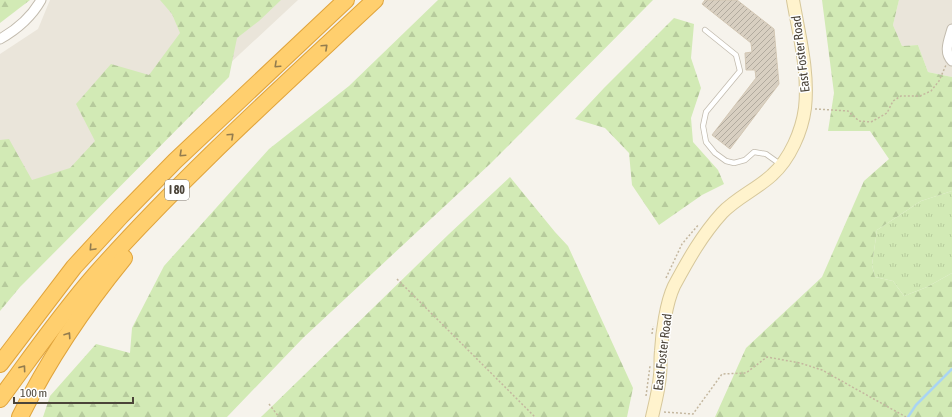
<svg xmlns="http://www.w3.org/2000/svg" width="952" height="417" font-family="'Asap Condensed',sans-serif">
	<defs>
		<pattern id="grass-tufts" width="24" height="20" patternUnits="userSpaceOnUse"><rect width="24" height="20" fill="#d2eab5"/><path d="M3 7l-1-3M5 7V3M7 7l1-3M15 17l-1-3M17 17v-4M19 17l1-3" fill="none" stroke="#b6ca9c"/></pattern>
		<pattern id="forest-firs" width="22" height="20" patternUnits="userSpaceOnUse"><rect width="22" height="20" fill="#d2eab5"/><path d="M5 1l3.5 6h-7zM16 11l3.5 6h-7z" fill="#b6ca9c"/></pattern>
		<pattern id="building-hatch" width="6" height="6" patternUnits="userSpaceOnUse"><rect width="6" height="6" fill="#d8cfc1"/><path d="M-1 1l2-2M0 6l6-6M5 7l2-2" fill="none" stroke="#b1aa9e"/></pattern>
	</defs>
	<rect width="100%" height="100%" fill="#f6f3ec"/>
	<g fill="#eae5da">
		<path d="M50 0H298L227 66 0 305V54L38 29Z"/>
		<path d="M899 0H952V77L928 72 918 45 902 46 893 25Z"/>
	</g>
	<path fill="url(#grass-tufts)" d="M952 191V273L927 287 904 296 893 281 875 277 872 265 877 230 921 201Z"/>
	<g fill="url(#forest-firs)">
		<path d="M0 0H30L0 23Z"/>
		<path d="M160 0H281L259 21 237 38 229 77 20 287 0 311V140L9 139 32 180 70 168 95 141 76 104 111 64 149 75 180 33 172 14Z"/>
		<path d="M438 0H653L490 164 303 338 227 417H43L50 396 96 344 130 353 132 328 164 266 269 149 349 86Z"/>
		<path d="M822 0H899L893 25 902 46 918 45 928 72 952 77V191L921 201 877 230 872 265 875 277 893 281 904 296 927 287 952 273V417H715L746 348 822 277 864 181 889 159 870 131H828L834 93Z"/>
		<path d="M674 18 694 24 691 58 701 88 691 118 693 142 718 170 724 184 702 195 659 225 632 185 629 153 605 128 575 119 604 88Z"/>
		<path d="M510 177 555 232 568 246 633 388 627 417H261L449 234Z"/>
	</g>
	<g fill="none" stroke-linecap="round" stroke-linejoin="round">
		<path stroke="#a9d4f2" stroke-width="2.5" d="M908 417 916 405 952 369"/>
	</g>
	<path fill="url(#building-hatch)" stroke="#d3c7b4" d="M705 0H737L774 29 779 84 730 149 712 135 756 78 755 70H746L745 53 752 52 751 43 702 4Z"/>
	<g fill="none" stroke-linecap="round" stroke-linejoin="round">
		<g stroke="#c2bbae" stroke-width="6">
			<path id="lane" d="M705 30 736 55 740 71 706 112 703 126 706 142 715 153 726 161 734 163 745 160 754 152 766 154 780 164"/>
		</g>
		<g stroke="#c2bbae" stroke-width="11">
			<g id="street">
				<path d="M952 29C949 40 943 52 952 61"/>
				<path d="M0 39C16 30 32 16 41 0"/>
			</g>
		</g>
		<g stroke="#d6c79b" stroke-width="14">
			<path id="secondary" d="M652 417C655 404 659 389 660 375 661 368 660 359 661 351 662 333 666 303 674 286 688 260 702 235 722 213 736 198 757 189 772 175 790 159 802 131 805 108 809 72 799 35 793 0"/>
		</g>
		<g stroke="#e0a43c" stroke-width="18">
			<g id="highway">
				<path d="M0 364 74 267 121 216 175 161 346 0"/>
				<path d="M0 399C31 357 61 314 95 275 182 177 280 89 375 0"/>
				<path d="M20 417C48 360 84 307 124 258"/>
			</g>
		</g>
		<g stroke="#c4b79f" stroke-width="1.5" stroke-dasharray="2 2" stroke-linecap="butt">
			<path d="M815 109 848 111 859 121 871 122 887 113 893 101 901 96H920L931 91 939 81 946 65"/>
			<path d="M666 278 682 244 699 224"/>
			<path d="M397 279 535 417"/>
			<path d="M652 334 653 326"/>
			<path d="M646 396 650 366"/>
			<path d="M269 404 279 417"/>
			<path d="M664 412 693 414 722 374 746 373 767 357 800 363 822 370 906 417"/>
		</g>
		<use href="#lane" stroke="#fff" stroke-width="4.5"/>
		<use href="#street" stroke="#fff" stroke-width="9"/>
		<use href="#secondary" stroke="#fff3cd" stroke-width="12"/>
		<use href="#highway" stroke="#ffcf6e" stroke-width="16"/>
	</g>
	<defs><path id="oneway-chevron" d="M-2-3.5L2.5 0L-2 3.5" fill="none" stroke-width="1.6" stroke-linecap="round" stroke-linejoin="round"/></defs>
	<g stroke="#937c4e">
		<use href="#oneway-chevron" transform="translate(325 47) rotate(-43)"/>
		<use href="#oneway-chevron" transform="translate(277 65) rotate(137)"/>
		<use href="#oneway-chevron" transform="translate(231 136) rotate(-43)"/>
		<use href="#oneway-chevron" transform="translate(182 154) rotate(137)"/>
		<use href="#oneway-chevron" transform="translate(92 248) rotate(133)"/>
		<use href="#oneway-chevron" transform="translate(68 335) rotate(-56)"/>
		<use href="#oneway-chevron" transform="translate(23 368) rotate(-54)"/>
	</g>
	<g text-anchor="middle" stroke-width="3" stroke-linejoin="round" paint-order="stroke">
		<rect fill="#fff" stroke="#817c74" stroke-width="1" x="165" y="180" width="24" height="20" rx="3"/>
		<g font-size="12" font-weight="bold" fill="#4b4439">
			<text x="177" y="194">I 80</text>
		</g>
		<g font-size="13" fill="#4b4439" stroke="#fff">
			<text transform="translate(800 54) rotate(-97)" y="5">East Foster Road</text>
			<text transform="translate(662 352) rotate(-83)" y="5">East Foster Road</text>
		</g>
	</g>
	<path d="M14 397v6h119v-6" fill="none" stroke="#4b4439" stroke-width="2"/>
	<text x="20" y="397" font-size="12" fill="#4b4439" stroke="#ffffff" stroke-width="3" paint-order="stroke">100 m</text>
</svg>
